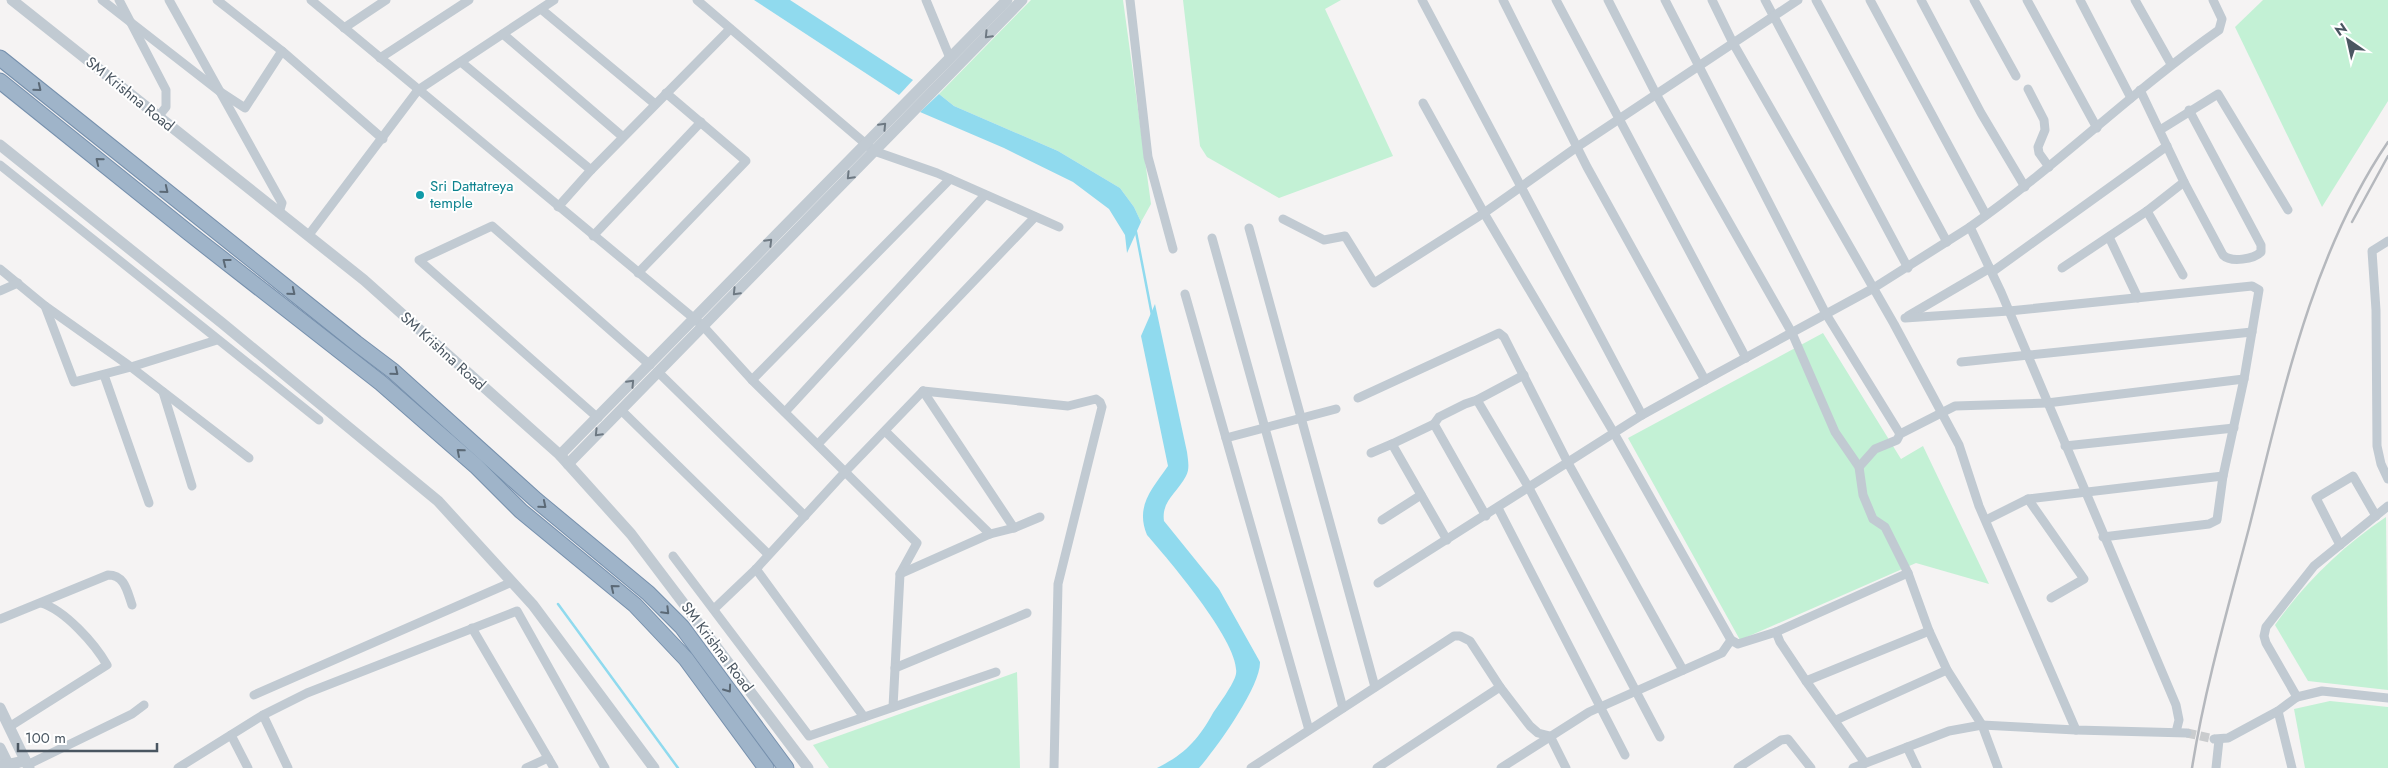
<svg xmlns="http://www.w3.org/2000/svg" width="2388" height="768" font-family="Jost,sans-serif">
	<rect width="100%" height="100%" fill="#f5f3f3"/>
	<g fill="#c3f1d5">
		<path d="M1031 0H1123L1151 204 1141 222 1134 207 1120 188 1058 151 954 106 939 94Z"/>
		<path d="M1183 0H1341L1325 9 1393 156 1279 198 1207 157 1200 146Z"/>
		<path d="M2263 0H2388V101L2322 207 2235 27Z"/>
		<path d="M1823 333 1901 459 1923 446 1989 584 1916 563 1740 640 1628 438Z"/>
		<path d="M2386 517 2388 690 2308 681 2275 625C2306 581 2342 547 2386 517Z"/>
		<path d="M1017 672 1020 768H829L813 745Z"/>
		<path d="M2330 701 2388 707V768H2305L2294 709Z"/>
	</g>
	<g fill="#90daee">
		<path d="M754 0H790L913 80 899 95Z"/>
		<path d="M939 94 954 106 1058 151 1120 188 1134 207 1141 222 1127 253 1125 235 1109 209 1073 182 1004 148 920 112Z"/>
		<path d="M1155 304 1187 452C1188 460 1190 469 1186 476 1178 492 1161 501 1164 521L1219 589 1260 662C1261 686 1216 749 1199 768H1157C1185 754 1198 740 1213 713 1219 704 1234 684 1236 674 1241 644 1168 559 1147 535 1135 506 1152 489 1168 466L1141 336Z"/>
	</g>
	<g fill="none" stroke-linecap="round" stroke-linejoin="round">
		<g stroke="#90daee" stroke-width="2.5">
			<path d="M1136 232 1152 315"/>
			<path d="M558 604 678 768"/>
		</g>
		<path stroke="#caccce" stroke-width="9" stroke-dasharray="9 4.5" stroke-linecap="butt" d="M2187 733 2214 739"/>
		<g stroke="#7690ad" stroke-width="17">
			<g id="trunk">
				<path d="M0 58 356 343 393 371 536 500 648 593 682 627 786 768"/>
				<path d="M0 81 189 233 381 383 476 466 521 511 635 605 686 659 766 768"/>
			</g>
		</g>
		<g stroke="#c1cad2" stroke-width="9">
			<path d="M102 0 219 91 245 108 282 51"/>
			<path d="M119 0 166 90V107L158 117"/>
			<path d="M169 0 282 203 279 213"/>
			<path d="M217 0 282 51 383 139"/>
			<path d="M311 0 703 326 752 380 917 543 900 574 893 707"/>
			<path d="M697 0 874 151 937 173 1059 227"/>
			<path d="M926 0 950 58"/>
			<path d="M1130 0 1148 157 1173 249"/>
			<path d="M1422 0 1642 415"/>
			<path d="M1503 0 1587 167 1705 380 1872 289 1970 227 2001 292 2176 705 2179 720 2176 732"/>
			<path d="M1556 0 1746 358"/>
			<path d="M1608 0 1656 94 1792 333 1835 432 1859 467 1863 495 1873 519 1885 527 1908 573 1929 631 1947 670 1982 725 1998 768"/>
			<path d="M1665 0 1826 314 1900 434"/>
			<path d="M1712 0 1733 43 1894 324 1959 445 1979 506 2076 730"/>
			<path d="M1765 0 1908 268"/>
			<path d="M1816 0 1947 242"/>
			<path d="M1870 0 1986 215"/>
			<path d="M1921 0 1981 113 2025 187"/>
			<path d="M1974 0 2016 76"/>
			<path d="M2027 0 2097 128"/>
			<path d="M2080 0 2131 98"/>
			<path d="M2135 0 2171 64"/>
			<path d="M541 9 655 104"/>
			<path d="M344 28 386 0"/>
			<path d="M503 34 623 137"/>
			<path d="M380 58 469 0"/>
			<path d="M461 62 591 170"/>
			<path d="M2028 89 2044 120 2045 130 2038 147 2039 153 2049 167"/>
			<path d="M2140 90 2184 182 2223 255C2231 263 2254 259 2261 252V245L2189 110"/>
			<path d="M1423 103 1484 213 1614 433 1731 640"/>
			<path d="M2160 130 2218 94 2288 210"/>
			<path d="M0 165 319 420"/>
			<path d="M558 207 591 170 730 29"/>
			<path d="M2147 211 2183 275"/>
			<path d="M1283 219 1324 240 1345 236 1374 283 1484 213 1577 147 1798 0"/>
			<path d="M1970 227C2057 166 2132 91 2219 30L2222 19 2213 0"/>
			<path d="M1249 228 1375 687"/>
			<path d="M308 236 418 90 554 0"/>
			<path d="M593 236 701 122"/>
			<path d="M2109 237 2138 298"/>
			<path d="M1212 238 1343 708"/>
			<path d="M2388 241 2372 251 2376 310 2377 446 2381 464 2388 479"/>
			<path d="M2062 268 2147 211 2184 182"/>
			<path d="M0 269 45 306 74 382 131 367 217 340"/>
			<path d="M1992 272 2167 146"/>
			<path d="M638 273 746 161 666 93"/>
			<path d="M0 291 18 283"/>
			<path d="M1185 294 1309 730"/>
			<path d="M45 306 131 367 249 458"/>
			<path d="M1908 316 1990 268"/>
			<path d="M1905 318 2009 311 2252 286 2259 290 2244 379 2223 476 2217 520 2209 524 2103 537"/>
			<path d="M1961 362 2252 332"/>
			<path d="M658 372 805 516"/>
			<path d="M104 375 149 503"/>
			<path d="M752 380 950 179"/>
			<path d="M923 391 1068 406 1096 399 1100 402 1102 407 1058 584 1054 768"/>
			<path d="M923 391 1014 528"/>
			<path d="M163 392 192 486"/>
			<path d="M1358 398 1499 333 1504 337 1568 463 1683 670"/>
			<path d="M1477 400 1529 488 1660 737"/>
			<path d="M621 410 768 554"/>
			<path d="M785 412 985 195"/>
			<path d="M598 418 419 260 492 226 650 365"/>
			<path d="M1434 424 1486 516"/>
			<path d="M886 432 990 534"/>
			<path d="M1226 438 1336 409"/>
			<path d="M818 444 1035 217"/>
			<path d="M2065 446 2234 428"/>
			<path d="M1371 453 1392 444"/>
			<path d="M1859 467 1875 449 1897 440 1900 434 1955 406 2047 403 2244 379"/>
			<path d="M2028 499 2084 579 2051 598"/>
			<path d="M1498 508 1625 755"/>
			<path d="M1382 520 1421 495"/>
			<path d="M1986 520 2028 499 2223 476"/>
			<path d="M1447 540 1392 444 1434 424 1439 417 1465 404 1477 400 1524 375"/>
			<path d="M2340 545 2316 498 2353 476 2376 516"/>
			<path d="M673 556 809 736 996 672"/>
			<path d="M756 569 864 717"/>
			<path d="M900 574 990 534 1014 528 1040 517"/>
			<path d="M1378 583 1642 415 1705 380"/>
			<path d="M714 609 756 569 844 473 923 391"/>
			<path d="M0 619 108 575C125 575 127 591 132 605"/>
			<path d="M472 628 554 768"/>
			<path d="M1776 632 1780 642 1806 681 1865 763"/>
			<path d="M895 668 1027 613"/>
			<path d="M1806 681 1929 631"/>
			<path d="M254 695 512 582"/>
			<path d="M2297 697 2266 643 2264 636 2266 627 2314 566 2388 506"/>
			<path d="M2278 711 2292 768"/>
			<path d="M263 715 288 768"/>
			<path d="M1836 720 1947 670"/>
			<path d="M9 727 107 665C95 644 65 610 41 603"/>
			<path d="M231 735 248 768"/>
			<path d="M2214 739 2228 738 2278 711 2297 697 2322 691 2388 698"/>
			<path d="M1907 747 1917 768"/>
			<path d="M27 765 132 714 144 705"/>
			<path d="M178 768 263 715 307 693 517 611 605 768"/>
			<path d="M526 768 548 758"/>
			<path d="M1251 768 1454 636H1460L1470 641 1500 687 1530 726 1538 733 1550 736 1566 768"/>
			<path d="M1377 768 1500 687"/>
			<path d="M1501 768 1589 712 1722 653 1731 640 1738 644 1776 632 1908 573"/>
			<path d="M1738 768 1781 740 1788 739 1811 768"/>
			<path d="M1853 768 1949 731 1982 725 2076 730 2187 733"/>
			<path d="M2216 768 2219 740"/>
		</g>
		<g stroke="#c1cad2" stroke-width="11">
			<path d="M12 0 364 280 560 455 631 534 808 768"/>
			<path d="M0 145 222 323 438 501 533 605 654 768"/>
			<path d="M560 455 1007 0"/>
			<path d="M568 464 1022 0"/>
			<path d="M0 708 29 768"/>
			<path d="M0 748 10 768"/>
			<path d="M0 766C9 763 15 765 25 760"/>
		</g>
		<use href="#trunk" stroke="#9fb4c9" stroke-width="15"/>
		<g stroke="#b5b8bd" stroke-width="2.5">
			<path d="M2352 222 2388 156"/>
			<path d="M2192 768C2205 687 2228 608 2249 528 2282 398 2311 255 2388 142"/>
		</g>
	</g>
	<defs><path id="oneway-chevron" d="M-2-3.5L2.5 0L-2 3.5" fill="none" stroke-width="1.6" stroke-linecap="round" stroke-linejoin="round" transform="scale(1.25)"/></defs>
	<g stroke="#6e7983">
		<use href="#oneway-chevron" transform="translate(988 35) rotate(134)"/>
		<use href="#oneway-chevron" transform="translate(883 126) rotate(-46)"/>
		<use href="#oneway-chevron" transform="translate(850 176) rotate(134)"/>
		<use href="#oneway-chevron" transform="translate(769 242) rotate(-45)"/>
		<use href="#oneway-chevron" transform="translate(736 292) rotate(134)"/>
		<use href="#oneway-chevron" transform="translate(631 383) rotate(-46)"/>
		<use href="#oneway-chevron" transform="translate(598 433) rotate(134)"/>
	</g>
	<g stroke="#5b6976">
		<use href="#oneway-chevron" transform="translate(38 88) rotate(39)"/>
		<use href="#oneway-chevron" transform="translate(99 161) rotate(-141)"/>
		<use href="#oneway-chevron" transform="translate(165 190) rotate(39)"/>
		<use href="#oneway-chevron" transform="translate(226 262) rotate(-142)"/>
		<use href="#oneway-chevron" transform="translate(292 292) rotate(39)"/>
		<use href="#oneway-chevron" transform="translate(395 372) rotate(39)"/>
		<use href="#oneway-chevron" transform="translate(460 452) rotate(-139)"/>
		<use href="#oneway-chevron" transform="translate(543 505) rotate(40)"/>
		<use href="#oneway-chevron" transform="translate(614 588) rotate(-141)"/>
		<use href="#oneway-chevron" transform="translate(666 611) rotate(45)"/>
		<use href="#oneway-chevron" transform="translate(728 689) rotate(54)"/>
	</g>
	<circle fill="#0f9aa8" stroke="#fff" stroke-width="2" cx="420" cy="195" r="5"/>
	<g text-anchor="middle" stroke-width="4" stroke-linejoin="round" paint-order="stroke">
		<g font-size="15" fill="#4a5661" stroke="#fff">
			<text transform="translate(130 94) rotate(39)" y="5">SM Krishna Road</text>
			<text transform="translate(443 351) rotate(42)" y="5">SM Krishna Road</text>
			<text transform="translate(717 647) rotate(53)" y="5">SM Krishna Road</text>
		</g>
		<g font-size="15" fill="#0d838f" stroke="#fff" text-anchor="start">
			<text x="430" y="191">Sri Dattatreya<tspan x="430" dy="17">temple</tspan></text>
		</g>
	</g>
	<g transform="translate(2348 40) rotate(326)" stroke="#ffffff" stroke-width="4" paint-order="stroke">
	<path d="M0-4L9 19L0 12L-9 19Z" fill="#4a5661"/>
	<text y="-8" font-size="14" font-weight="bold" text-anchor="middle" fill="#4a5661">N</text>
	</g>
	<path d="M18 743v8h139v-8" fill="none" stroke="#4a5661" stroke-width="2.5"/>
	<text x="25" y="743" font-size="15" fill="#4a5661" stroke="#ffffff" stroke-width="4" paint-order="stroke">100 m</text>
</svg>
